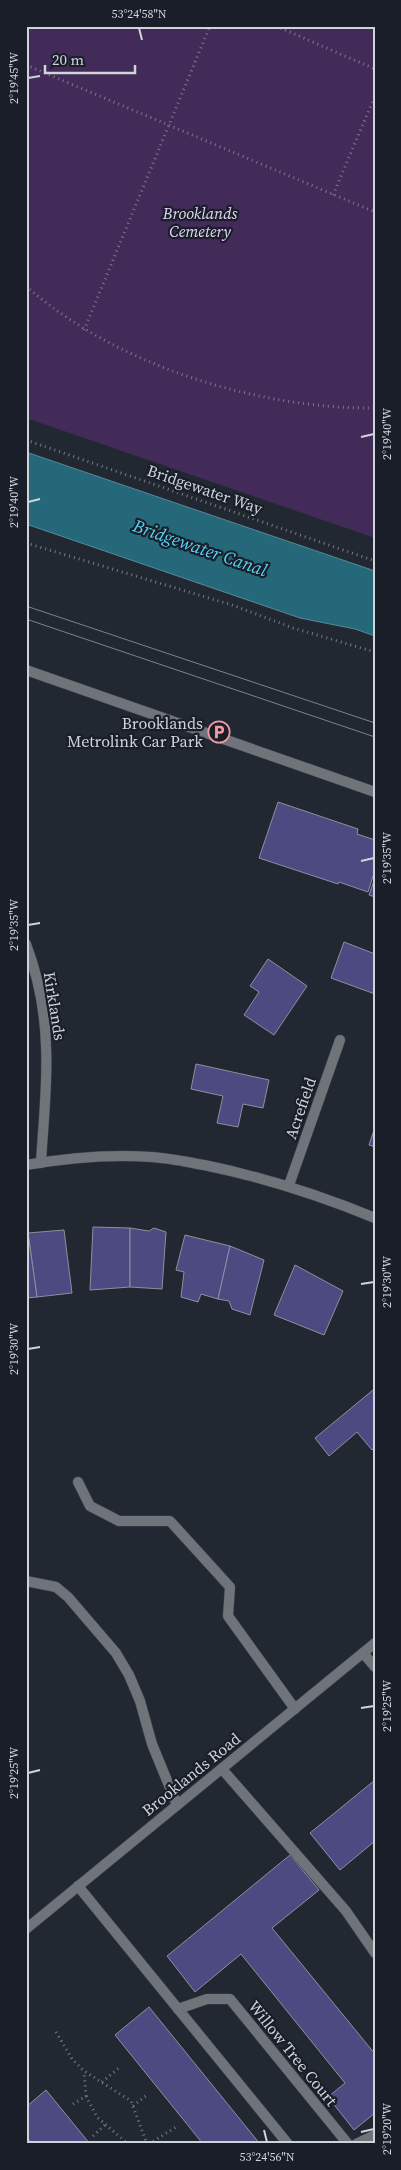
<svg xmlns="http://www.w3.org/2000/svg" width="401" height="2170" font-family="'Source Serif 4',serif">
	<rect width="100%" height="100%" fill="#222832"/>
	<path fill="#432b59" d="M26 26H375V538L26 418Z"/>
	<path fill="#25687a" stroke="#588897" d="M26 452 375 571V636L355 629 300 618 26 524Z"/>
	<g fill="#4d4981" stroke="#8f8f9e">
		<path d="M278 802 358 829 357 834 375 840V870L368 892 339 882 338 884 259 858Z"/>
		<path d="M375 878V897L369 895Z"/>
		<path d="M344 942 375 954V994L331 978Z"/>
		<path d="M268 959 307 986 274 1035 244 1015 259 992 250 986Z"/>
		<path d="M196 1064 269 1080 263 1108 243 1104 238 1127 217 1123 223 1096 191 1089Z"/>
		<path d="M375 1127V1147L369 1145Z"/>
		<path d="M93 1227 130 1228V1287L90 1290Z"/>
		<path d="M130 1228 149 1231 154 1228 166 1232 162 1289 130 1287Z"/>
		<path d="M64 1230 72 1293 37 1297 28 1233Z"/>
		<path d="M26 1233H28L37 1297 26 1298Z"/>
		<path d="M185 1235 230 1246 218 1299 201 1294 198 1302 181 1297 184 1272 176 1270Z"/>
		<path d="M230 1246 264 1260 250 1315 232 1309 229 1301 218 1299Z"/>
		<path d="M295 1265 343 1291 324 1335 274 1315Z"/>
		<path d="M373 1390 375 1393V1447L372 1450 357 1432 329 1456 315 1438Z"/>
		<path d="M375 1780V1841L340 1870 310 1833Z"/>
		<path d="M290 1855 319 1890 272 1928 375 2054V2113L354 2130 328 2097 345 2083 241 1954 195 1992 167 1956Z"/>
		<path d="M149 2007 260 2144H203L115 2035Z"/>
		<path d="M46 2090 90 2144H33L26 2136V2107Z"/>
	</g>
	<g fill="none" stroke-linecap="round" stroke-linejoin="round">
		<g stroke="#3e434d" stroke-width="11">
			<g id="service">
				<path d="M26 670 375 792"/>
				<path d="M78 1482 90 1506 119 1521H170L230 1587 228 1616 295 1709"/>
				<path d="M26 1581 56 1587 68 1597 116 1653 129 1675 140 1701 152 1744 177 1805"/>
			</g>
		</g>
		<g stroke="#3e434d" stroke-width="11">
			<g id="minor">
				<path d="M26 944C38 976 45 1012 46 1046 48 1084 43 1125 41 1163"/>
				<path d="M26 1165C67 1158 110 1154 151 1157 169 1158 187 1162 204 1165 263 1177 319 1195 375 1218"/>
				<path d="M289 1185 340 1040"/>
				<path d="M363 1653 375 1667"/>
				<path d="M222 1769 346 1911 375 1953"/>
				<path d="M78 1886 288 2144"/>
				<path d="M178 2009 207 1999H230L348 2144"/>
				<path d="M356 2144 375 2135"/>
			</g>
		</g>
		<g stroke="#3e434d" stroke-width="11">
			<path id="tertiary" d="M26 1929 375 1643"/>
		</g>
		<g stroke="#767b83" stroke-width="3" stroke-dasharray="1 4" stroke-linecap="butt">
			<path d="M276 26 375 69"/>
			<path d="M26 65 375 212"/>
			<path d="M333 195 375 96"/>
			<path d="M26 286C115 365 257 409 375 408"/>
			<path d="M84 330 210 26"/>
			<path d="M26 440 375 561"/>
			<path d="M26 543 232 605 293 628 375 652"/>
			<path d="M56 2032 72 2059 84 2071 131 2101 147 2144"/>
			<path d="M102 2082 120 2067"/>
			<path d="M86 2096 97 2117 128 2144"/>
			<path d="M73 2104 86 2096 84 2072"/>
			<path d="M133 2106 147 2095"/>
			<path d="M93 2136 105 2125"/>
			<path d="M149 2144 176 2127"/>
		</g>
		<use href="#service" stroke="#6e7479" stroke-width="10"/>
		<use href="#minor" stroke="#6e7479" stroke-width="10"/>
		<use href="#tertiary" stroke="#6e7479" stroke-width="10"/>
		<g stroke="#7d828a" stroke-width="1">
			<path d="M26 606 375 723"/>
			<path d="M26 619 375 737"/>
		</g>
	</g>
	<path fill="none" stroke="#cfd3da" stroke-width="2" d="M139 28 142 40M28 78 40 76M361 437 374 434M28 502 40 499M361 861 374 858M28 925 40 923M361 1284 374 1282M28 1349 40 1347M361 1708 374 1706M28 1773 40 1770M264 2130 267 2142M361 2132 374 2129"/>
	<defs>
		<g id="parking-ring" transform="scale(1.125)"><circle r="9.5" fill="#191e28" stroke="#f49aa4" stroke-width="1.5"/><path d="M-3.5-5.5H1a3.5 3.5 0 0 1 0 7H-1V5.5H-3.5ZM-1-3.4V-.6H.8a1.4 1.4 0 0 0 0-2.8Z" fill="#f49aa4"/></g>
	</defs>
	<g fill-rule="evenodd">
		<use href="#parking-ring" x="219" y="732"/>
	</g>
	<g text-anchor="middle" stroke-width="4.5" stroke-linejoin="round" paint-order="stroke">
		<g font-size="16" font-style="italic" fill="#e5d5f6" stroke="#191e28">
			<text x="200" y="219">Brooklands<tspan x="200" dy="18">Cemetery</tspan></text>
		</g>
		<g font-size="16" fill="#cfd3da" stroke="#191e28">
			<text transform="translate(205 489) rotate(19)" y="6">Bridgewater Way</text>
			<text transform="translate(55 1006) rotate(81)" y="6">Kirklands</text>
			<text transform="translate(300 1108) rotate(-71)" y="6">Acrefield</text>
			<text transform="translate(191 1774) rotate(-39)" y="6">Brooklands Road</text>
			<text transform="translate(293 2053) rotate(51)" y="6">Willow Tree Court</text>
		</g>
		<g font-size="16" fill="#cfd3da" stroke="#191e28" text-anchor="end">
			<text x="203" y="729">Brooklands<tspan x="203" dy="18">Metrolink Car Park</tspan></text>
		</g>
		<g font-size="18" font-style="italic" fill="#54d3f6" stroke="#191e28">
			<text transform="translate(200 548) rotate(19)" y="6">Bridgewater Canal</text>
		</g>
	</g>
	<rect width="401" height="2170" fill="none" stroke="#191e28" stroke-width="55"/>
	<path d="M45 65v8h90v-8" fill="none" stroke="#cfd3da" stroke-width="2.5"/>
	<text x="52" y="65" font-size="15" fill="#cfd3da" stroke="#191e28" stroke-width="4" paint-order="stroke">20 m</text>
	<rect x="28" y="28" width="346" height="2114" fill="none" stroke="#cfd3da" stroke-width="2"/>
	<g font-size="12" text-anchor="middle" fill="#cfd3da">
		<text x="139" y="18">53°24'58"N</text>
		<text transform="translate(14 78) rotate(-90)" y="4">2°19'45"W</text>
		<text transform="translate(387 434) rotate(-90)" y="4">2°19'40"W</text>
		<text transform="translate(14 502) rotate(-90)" y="4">2°19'40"W</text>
		<text transform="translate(387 858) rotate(-90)" y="4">2°19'35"W</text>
		<text transform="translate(14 925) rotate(-90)" y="4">2°19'35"W</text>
		<text transform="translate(387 1282) rotate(-90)" y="4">2°19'30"W</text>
		<text transform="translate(14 1349) rotate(-90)" y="4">2°19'30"W</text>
		<text transform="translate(387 1706) rotate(-90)" y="4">2°19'25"W</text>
		<text transform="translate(14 1773) rotate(-90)" y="4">2°19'25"W</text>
		<text transform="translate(387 2129) rotate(-90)" y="4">2°19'20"W</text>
		<text x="267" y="2161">53°24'56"N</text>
	</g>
</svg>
